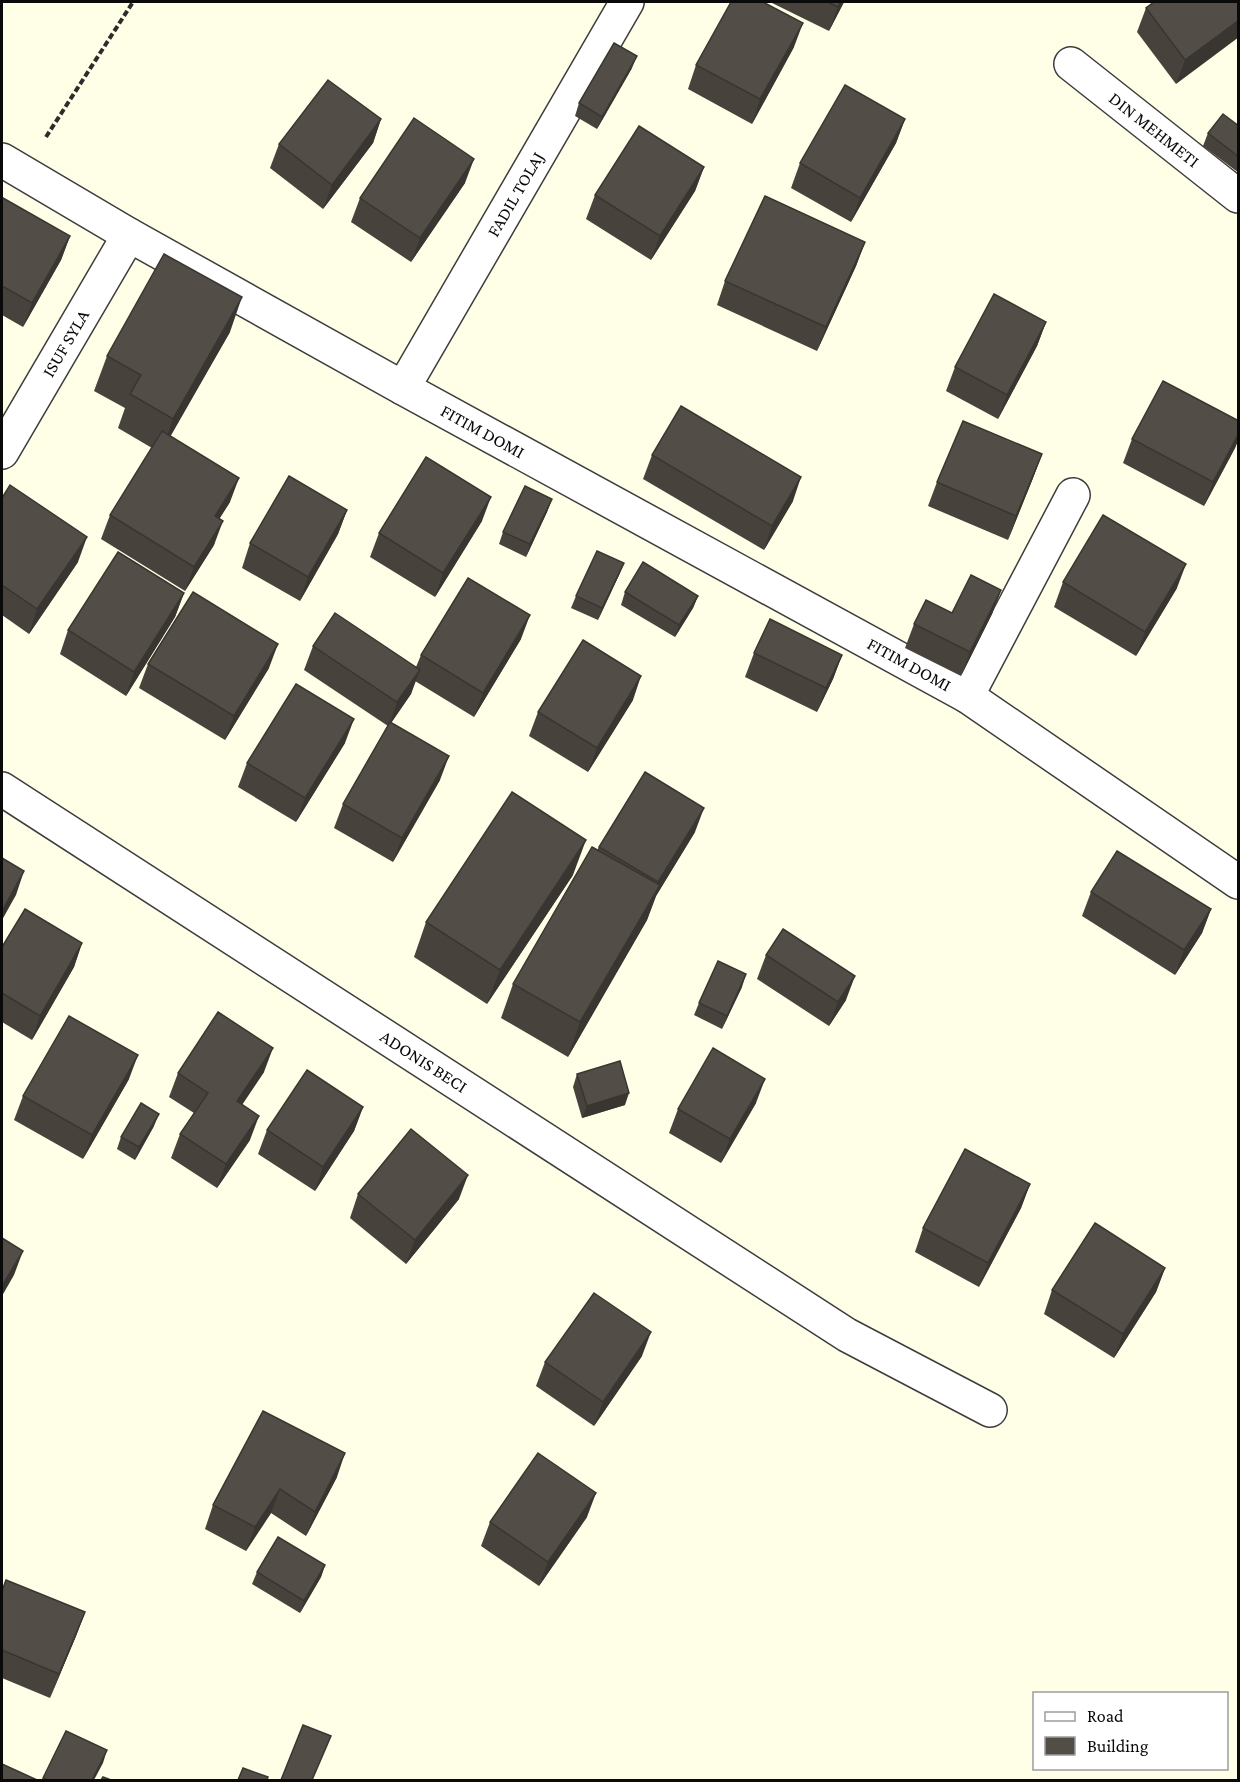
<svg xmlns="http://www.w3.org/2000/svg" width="1240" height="1782" font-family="'Crimson Pro',serif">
	<rect width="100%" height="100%" fill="#feffe6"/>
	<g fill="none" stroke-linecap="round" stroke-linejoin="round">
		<g stroke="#3d3d3d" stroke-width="36">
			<g id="street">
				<path id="s1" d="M1071 64 1238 196"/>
				<path id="s2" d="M2 160 129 235 403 388 967 696 1238 882"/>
				<path id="s3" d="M403 388 627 2"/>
				<path id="s4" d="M2 452 129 235"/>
				<path d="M967 696 1073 495"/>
				<path id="s5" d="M2 789 847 1335 990 1410"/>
			</g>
		</g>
		<path stroke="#2c2c2c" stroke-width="4" stroke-dasharray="6 3" stroke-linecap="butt" d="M46 137 133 2"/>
		<use href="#street" stroke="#fff" stroke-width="33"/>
	</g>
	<g fill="#47423c">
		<path d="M770 2H844L829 31Z"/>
		<path d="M1239 2 1176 84 1137 32 1146 8Z"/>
		<path d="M794 47 752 124 688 89 696 65Z"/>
		<path d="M632 68 597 129 575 116 579 103Z"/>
		<path d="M381 119 373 143 323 209 270 168 279 144Z"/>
		<path d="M905 119 896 143 851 222 791 188 800 163Z"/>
		<path d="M1239 126V173L1203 146 1208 133Z"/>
		<path d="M704 167 695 191 651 260 586 219 595 195Z"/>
		<path d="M465 183 411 262 351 222 360 198Z"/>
		<path d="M2 200 70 236 61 260 23 327 2 315Z"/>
		<path d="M865 242 856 266 817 351 717 305 725 281Z"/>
		<path d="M1046 322 1037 346 998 419 946 391 955 367Z"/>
		<path d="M230 332 170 436 230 502 219 519 214 545 185 591 101 539 110 515 152 448 118 428 125 408 94 391 107 356Z"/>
		<path d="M1239 421V438L1235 448 1204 506 1123 463 1132 439Z"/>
		<path d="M1042 454 1033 478 1008 540 928 506 937 482Z"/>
		<path d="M652 455 793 501 764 550 643 479Z"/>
		<path d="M2 498 78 562 29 634 2 615Z"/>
		<path d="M552 499 547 512 526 557 499 544 503 532Z"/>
		<path d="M347 510 338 534 300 601 242 568 250 543Z"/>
		<path d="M482 521 435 597 370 557 379 533Z"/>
		<path d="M624 563 619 575 598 620 571 608 576 596Z"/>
		<path d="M1063 582 1177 588 1136 656 1054 607Z"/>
		<path d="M1001 590 992 614 961 676 905 648 914 624 952 613Z"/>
		<path d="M625 592 698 596 693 608 675 637 621 605Z"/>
		<path d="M184 593 175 617 126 696 60 654 68 630Z"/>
		<path d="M521 639 474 717 415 681 411 694 391 723 440 780 393 862 334 828 343 804 388 726 304 670 313 646 416 667 421 655Z"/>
		<path d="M754 653 842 655 833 679 817 712 745 677Z"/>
		<path d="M148 664 269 668 225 740 139 688Z"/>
		<path d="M633 700 588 772 529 736 538 712Z"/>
		<path d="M345 743 296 822 238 787 247 763Z"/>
		<path d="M695 832 656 896 647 920 568 1057 501 1018 513 984 599 847Z"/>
		<path d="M573 875 487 1004 414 957 426 922Z"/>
		<path d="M1091 892 1211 909 1202 933 1175 975 1082 916Z"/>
		<path d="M82 943 74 967 32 1040 2 1022V947Z"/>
		<path d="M766 955 846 1000 829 1026 757 979Z"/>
		<path d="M742 987 722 1029 694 1015 699 1003Z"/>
		<path d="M264 1072 242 1105 250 1140 217 1188 171 1158 180 1134 194 1113 169 1097 178 1073Z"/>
		<path d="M577 1074 625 1105 582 1118 573 1087Z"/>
		<path d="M129 1079 83 1159 14 1120 23 1096Z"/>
		<path d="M756 1103 721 1163 669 1133 678 1109Z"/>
		<path d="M363 1107 354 1131 315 1191 258 1154 267 1130Z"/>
		<path d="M154 1126 135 1160 117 1149 121 1137Z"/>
		<path d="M1030 1184 1021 1208 979 1287 915 1252 923 1228Z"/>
		<path d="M358 1194 459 1199 406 1264 350 1218Z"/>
		<path d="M1165 1268 1156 1292 1114 1358 1044 1314 1052 1290Z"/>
		<path d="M642 1356 594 1426 536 1386 545 1362Z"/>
		<path d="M263 1411 337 1477 306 1536 271 1513 246 1551 205 1529 213 1505Z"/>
		<path d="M587 1517 539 1586 481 1546 490 1522Z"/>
		<path d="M325 1565 321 1577 300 1613 252 1584 257 1572Z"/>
		<path d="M2 1591 85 1612 76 1636 50 1698 2 1678Z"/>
	</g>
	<g fill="#393631">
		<path d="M840 2H844L829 31 838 7Z"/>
		<path d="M1239 20V37L1176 84 1185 60Z"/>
		<path d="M803 23 794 47 752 124 760 99Z"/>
		<path d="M637 56 632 68 597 129 602 117Z"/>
		<path d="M381 119 373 143 323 209 332 185Z"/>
		<path d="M905 119 896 143 851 222 860 198Z"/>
		<path d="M474 159 465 183 411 262 420 238Z"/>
		<path d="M704 167 695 191 651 260 660 236Z"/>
		<path d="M70 236 61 260 23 327 32 303Z"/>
		<path d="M865 242 856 266 817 351 826 327Z"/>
		<path d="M242 297 230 332 161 453 173 419Z"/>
		<path d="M1046 322 1037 346 998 419 1007 395Z"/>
		<path d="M1239 433V438L1235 448 1204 506 1213 482Z"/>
		<path d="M1042 454 1033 478 1008 540 1016 516Z"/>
		<path d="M801 477 793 501 764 550 772 526Z"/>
		<path d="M239 478 230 502 206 540 215 516Z"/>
		<path d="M491 497 482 521 435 597 443 573Z"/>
		<path d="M552 499 547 512 526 557 530 544Z"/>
		<path d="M347 510 338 534 300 601 308 577Z"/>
		<path d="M223 521 214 545 185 591 194 567Z"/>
		<path d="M87 537 78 562 29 634 37 609Z"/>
		<path d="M624 563 619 575 598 620 602 608Z"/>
		<path d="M1186 564 1177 588 1136 656 1145 632Z"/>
		<path d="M1001 590 992 614 961 676 970 652Z"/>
		<path d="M184 593 175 617 126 696 134 672Z"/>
		<path d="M698 596 693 608 675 637 679 625Z"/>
		<path d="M530 615 521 639 474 717 483 693Z"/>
		<path d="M278 644 269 668 225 740 234 716Z"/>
		<path d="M842 655 833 679 817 712 826 688Z"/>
		<path d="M420 670 411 694 389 726 397 702Z"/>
		<path d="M641 676 633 700 588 772 597 748Z"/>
		<path d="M354 719 345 743 296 822 305 798Z"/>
		<path d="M449 756 440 780 393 862 402 838Z"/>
		<path d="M704 808 695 832 656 896 647 920 568 1057 580 1022 652 898 658 882Z"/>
		<path d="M586 840 573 875 487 1004 500 970Z"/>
		<path d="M24 871 16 895 2 920V911Z"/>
		<path d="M1211 909 1202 933 1175 975 1184 950Z"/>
		<path d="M82 943 74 967 32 1040 40 1016Z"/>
		<path d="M746 974 742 987 722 1029 727 1016Z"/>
		<path d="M855 976 846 1000 829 1026 838 1002Z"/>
		<path d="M273 1048 264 1072 228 1125 237 1101Z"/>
		<path d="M138 1055 129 1079 83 1159 92 1135Z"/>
		<path d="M765 1079 756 1103 721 1163 730 1139Z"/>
		<path d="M629 1093 625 1105 582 1118 587 1106Z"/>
		<path d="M363 1107 354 1131 315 1191 323 1167Z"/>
		<path d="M159 1114 154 1126 135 1160 139 1147Z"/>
		<path d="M259 1116 250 1140 217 1188 226 1164Z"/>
		<path d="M468 1175 459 1199 406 1264 415 1240Z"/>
		<path d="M1030 1184 1021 1208 979 1287 988 1263Z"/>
		<path d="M23 1251 14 1275 2 1296V1286Z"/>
		<path d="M1165 1268 1156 1292 1114 1358 1123 1334Z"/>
		<path d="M651 1332 642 1356 594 1426 603 1402Z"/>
		<path d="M345 1453 337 1477 306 1536 315 1512Z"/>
		<path d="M280 1489 271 1513 246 1551 255 1527Z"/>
		<path d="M596 1493 587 1517 539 1586 548 1562Z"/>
		<path d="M325 1565 321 1577 300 1613 304 1601Z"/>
		<path d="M85 1612 76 1636 50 1698 59 1674Z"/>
		<path d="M107 1750 103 1763 94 1780H92Z"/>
	</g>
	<g fill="#524d46" stroke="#393631" stroke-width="1.5">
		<path d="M731 2H763L803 23 760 99 696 65Z"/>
		<path d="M828 2H840L838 7Z"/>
		<path d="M1154 2H1239V20L1185 60 1146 8Z"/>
		<path d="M614 43 637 56 602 117 579 103Z"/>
		<path d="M328 80 381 119 332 185 279 144Z"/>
		<path d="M845 85 905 119 860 198 800 163Z"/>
		<path d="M1223 114 1239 126V157L1208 133Z"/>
		<path d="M414 118 474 159 420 238 360 198Z"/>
		<path d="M639 126 704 167 660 236 595 195Z"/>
		<path d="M765 196 865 242 826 327 725 281Z"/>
		<path d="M3 198 70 236 32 303 2 286V200Z"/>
		<path d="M164 254 242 297 173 419 130 394 141 375 107 356Z"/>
		<path d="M994 294 1046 322 1007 395 955 367Z"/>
		<path d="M1163 381 1239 421V433L1213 482 1132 439Z"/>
		<path d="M681 406 801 477 772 526 652 455Z"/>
		<path d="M963 421 1042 454 1016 516 937 482Z"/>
		<path d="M162 431 239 478 215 516 223 521 194 567 110 515Z"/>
		<path d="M426 457 491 497 443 573 379 533Z"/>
		<path d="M289 476 347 510 308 577 250 543Z"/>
		<path d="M10 485 87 537 37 609 2 585V498Z"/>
		<path d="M525 486 552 499 530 544 503 532Z"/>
		<path d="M1103 515 1186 564 1145 632 1063 582Z"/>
		<path d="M597 551 624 563 602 608 576 596Z"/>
		<path d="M118 552 184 593 134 672 68 630Z"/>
		<path d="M643 562 698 596 679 625 625 592Z"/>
		<path d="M971 575 1001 590 970 652 914 624 926 600 952 613Z"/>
		<path d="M468 578 530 615 483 693 421 655Z"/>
		<path d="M193 592 278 644 234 716 148 664Z"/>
		<path d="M335 613 420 670 397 702 313 646Z"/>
		<path d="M770 619 842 655 826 688 754 653Z"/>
		<path d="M583 640 641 676 597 748 538 712Z"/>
		<path d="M296 684 354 719 305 798 247 763Z"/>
		<path d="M390 722 449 756 402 838 343 804Z"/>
		<path d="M645 772 704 808 658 882 599 847Z"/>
		<path d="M512 792 586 840 500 970 426 922Z"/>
		<path d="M592 847 660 885 580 1022 513 984Z"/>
		<path d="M1117 851 1211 909 1184 950 1091 892Z"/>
		<path d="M2 858 24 871 2 911Z"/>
		<path d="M25 909 82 943 40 1016 2 993V947Z"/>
		<path d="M783 929 855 976 838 1002 766 955Z"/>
		<path d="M718 961 746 974 727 1016 699 1003Z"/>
		<path d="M218 1012 273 1048 237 1101 259 1116 226 1164 180 1134 208 1093 178 1073Z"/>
		<path d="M69 1016 138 1055 92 1135 23 1096Z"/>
		<path d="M713 1048 765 1079 730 1139 678 1109Z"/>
		<path d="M620 1061 629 1093 587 1106 577 1074Z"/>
		<path d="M307 1070 363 1107 323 1167 267 1130Z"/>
		<path d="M141 1103 159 1114 139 1147 121 1137Z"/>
		<path d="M411 1129 468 1175 415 1240 358 1194Z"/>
		<path d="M965 1149 1030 1184 988 1263 923 1228Z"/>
		<path d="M1095 1223 1165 1268 1123 1334 1052 1290Z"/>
		<path d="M2 1238 23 1251 2 1286Z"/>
		<path d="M594 1293 651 1332 603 1402 545 1362Z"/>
		<path d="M263 1411 345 1453 315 1512 280 1489 255 1527 213 1505Z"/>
		<path d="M538 1453 596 1493 548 1562 490 1522Z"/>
		<path d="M278 1537 325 1565 304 1601 257 1572Z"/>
		<path d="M6 1580 85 1612 59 1674 2 1650V1591Z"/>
		<path d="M303 1725 331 1736 312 1780H281Z"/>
		<path d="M66 1731 107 1750 92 1780H48L43 1778Z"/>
		<path d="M2 1764 37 1780H2Z"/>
		<path d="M243 1768 268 1777 267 1780H238Z"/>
		<path d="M103 1777 111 1780H101Z"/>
	</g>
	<g text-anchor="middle" stroke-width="6" stroke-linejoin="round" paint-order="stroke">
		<g font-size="18" fill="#0a0a0a" stroke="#fff">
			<text dy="6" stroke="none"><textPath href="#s1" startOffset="106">DIN MEHMETI</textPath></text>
			<text dy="6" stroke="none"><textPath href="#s3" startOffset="224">FADIL TOLAJ</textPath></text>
			<text dy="6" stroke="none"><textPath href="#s4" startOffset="126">ISUF SYLA</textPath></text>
			<text dy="6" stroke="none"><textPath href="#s2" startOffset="552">FITIM DOMI</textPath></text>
			<text dy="6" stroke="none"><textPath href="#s2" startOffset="1038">FITIM DOMI</textPath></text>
			<text dy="6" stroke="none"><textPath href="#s5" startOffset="502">ADONIS BECI</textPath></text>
		</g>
	</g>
	<rect width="1240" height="1782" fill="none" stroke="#0a0a0a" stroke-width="6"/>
	<rect x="1033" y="1692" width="195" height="78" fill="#ffffff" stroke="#9d9d9d" stroke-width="1.5"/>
	<rect x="1045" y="1712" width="30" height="9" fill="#ffffff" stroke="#9d9d9d" stroke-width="1.5"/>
	<text x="1087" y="1722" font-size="18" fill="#0a0a0a">Road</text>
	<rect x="1045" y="1737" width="30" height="18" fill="#524d46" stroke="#9d9d9d" stroke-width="1.5"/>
	<text x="1087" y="1752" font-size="18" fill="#0a0a0a">Building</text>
</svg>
